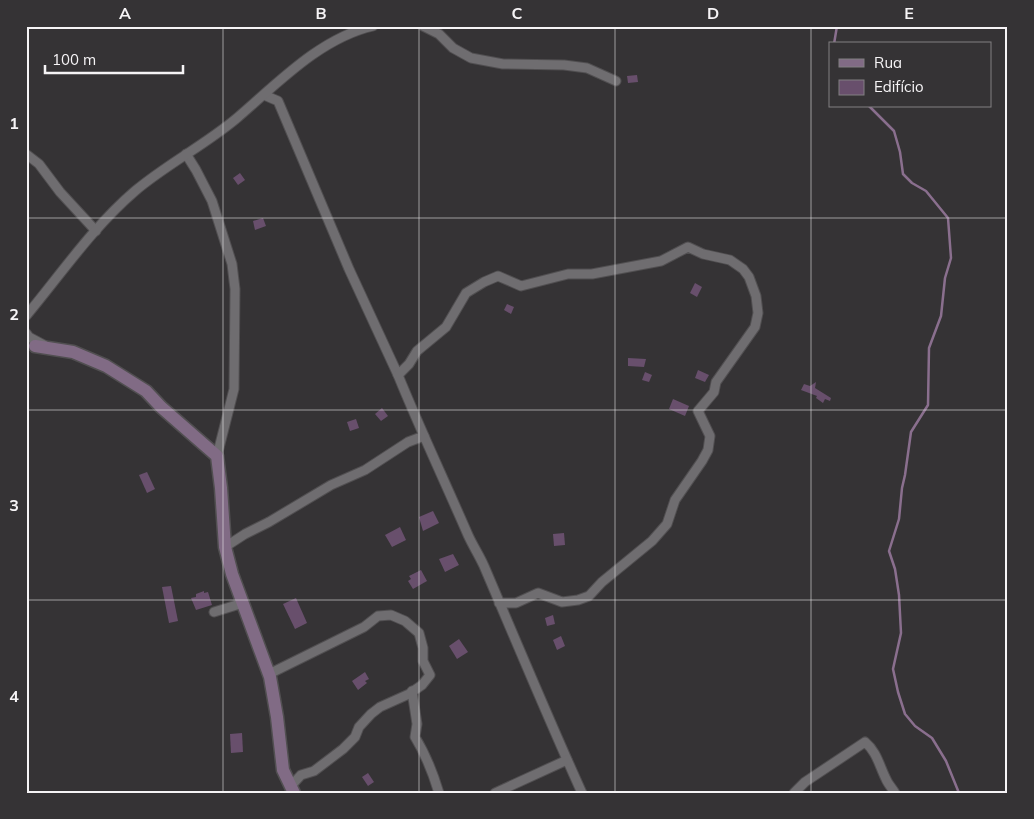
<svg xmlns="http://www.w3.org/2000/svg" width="1034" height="819" font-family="Mulish,sans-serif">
	<rect width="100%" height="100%" fill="#353335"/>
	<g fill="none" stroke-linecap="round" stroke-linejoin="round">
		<g stroke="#8a6f8e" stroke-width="2.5">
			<path d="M834 44 837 26"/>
			<path d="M869 106 894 131 900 152 903 174 912 183 926 191 948 218 951 258 945 278 941 316 929 348 928 405 911 432 905 475 902 488 899 519 889 551 895 569 899 595 901 633 893 669 898 692 905 714 915 726 932 738 946 761 959 793"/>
		</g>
	</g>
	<g fill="#684f6c">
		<path d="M637 75 638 82 628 83 627 76Z"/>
		<path d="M240 173 245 180 238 185 233 178Z"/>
		<path d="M263 218 266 226 255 230 253 221Z"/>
		<path d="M695 283 702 287 697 297 690 293Z"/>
		<path d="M507 304 514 307 511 314 504 310Z"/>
		<path d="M628 358 646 359 644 367 628 366Z"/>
		<path d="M698 370 709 375 705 382 695 378Z"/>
		<path d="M645 372 652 375 649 382 642 380Z"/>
		<path d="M816 382 815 388 831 398 830 401 825 399 823 403 816 398 817 396 801 390 804 384 810 386Z"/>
		<path d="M673 399 689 406 685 416 669 409Z"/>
		<path d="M382 408 388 416 381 421 375 414Z"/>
		<path d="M356 419 359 428 350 431 347 422Z"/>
		<path d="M147 472 155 489 147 493 139 475Z"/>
		<path d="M433 511 439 523 423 531 419 517Z"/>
		<path d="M400 527 406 540 392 547 385 535Z"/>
		<path d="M564 533 565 545 554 546 553 534Z"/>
		<path d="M453 554 459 565 445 572 439 559Z"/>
		<path d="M421 570 427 581 413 589 408 581 411 579 409 576Z"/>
		<path d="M171 586 178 621 169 623 162 587Z"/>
		<path d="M204 591V593L208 592 212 605 196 610 191 598 196 597V594Z"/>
		<path d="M296 598 307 623 295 629 283 604Z"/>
		<path d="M553 615 555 624 547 626 545 618Z"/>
		<path d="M561 636 565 646 557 650 553 640Z"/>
		<path d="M459 639 468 652 457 659 449 646Z"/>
		<path d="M365 672 369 679 365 681 367 683 358 690 352 681Z"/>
		<path d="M242 733 243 752 231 753 230 734Z"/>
		<path d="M368 773 374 782 368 786 362 777Z"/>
	</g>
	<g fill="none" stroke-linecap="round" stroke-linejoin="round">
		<g stroke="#514f51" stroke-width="11">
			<g id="street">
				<path d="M423 26 439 34 453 48 471 58 503 64 564 65 587 68 616 81"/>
				<path d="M264 95 278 101 349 269 398 375"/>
				<path d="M26 154 39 164 60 192 96 231"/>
				<path d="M186 154 196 170 212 201 232 264 235 289 234 389 217 456"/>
				<path d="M26 316C61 274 93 227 135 191 167 164 205 145 237 118 277 84 320 38 373 26"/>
				<path d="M26 333 29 337 44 345"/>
				<path d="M225 547 245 534 269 522 331 485 365 470 408 442 424 436"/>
				<path d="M499 603H516L538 593 562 602 578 600 589 596 602 582 652 541 667 524 675 500 702 461 708 450 710 436 698 411 714 392 716 382 755 327 758 313 756 296 749 277 743 269 730 260 703 254 688 247 661 261 592 274H568L521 286 498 276 484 282 466 293 446 327 417 351 409 364 398 375C420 429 445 482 468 535 473 546 479 555 484 566 516 641 548 718 582 793"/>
				<path d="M214 612 243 603"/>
				<path d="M269 674 364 627 378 616 391 615 405 621 419 633 423 648V661L430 675 422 685 409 694 380 707 371 714 359 727 355 737 343 749 314 771 301 775 291 786"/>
				<path d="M412 691 417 724 415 737C426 755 433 773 439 793"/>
				<path d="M495 793 567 760"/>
				<path d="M794 793 805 782 865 742C877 752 879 765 886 779 888 784 892 788 895 793"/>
			</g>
		</g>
		<g stroke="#514f51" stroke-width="15">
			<path id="secondary" d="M35 346 73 352 106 366 146 391 161 407 217 456 221 488 225 547 232 574 270 677 277 717 283 770 294 793"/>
		</g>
		<use href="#street" stroke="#6f6d70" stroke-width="9"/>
		<use href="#secondary" stroke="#816b85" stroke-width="12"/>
	</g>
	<path fill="none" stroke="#f6f4f6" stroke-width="1" stroke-opacity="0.55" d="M223 26V793M419 26V793M615 26V793M811 26V793M26 218H1008M26 410H1008M26 600H1008"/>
	<rect width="1034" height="819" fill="none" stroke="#353335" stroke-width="55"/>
	<rect x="829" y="42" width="162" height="65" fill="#353335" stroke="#828082"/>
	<rect x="839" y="59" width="25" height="8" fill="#816b85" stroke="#828082"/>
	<text x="874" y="68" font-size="15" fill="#f6f4f6">Rua</text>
	<rect x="839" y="80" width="25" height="15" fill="#684f6c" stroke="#828082"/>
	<text x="874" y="92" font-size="15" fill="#f6f4f6">Edifício</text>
	<path d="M45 65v8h138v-8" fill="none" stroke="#f6f4f6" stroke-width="2.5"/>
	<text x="52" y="65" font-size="15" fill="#f6f4f6" stroke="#353335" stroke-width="4" paint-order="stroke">100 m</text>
	<rect x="28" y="28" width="978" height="764" fill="none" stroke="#f6f4f6" stroke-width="2"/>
	<g font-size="16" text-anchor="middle" font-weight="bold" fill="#f6f4f6">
		<text x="125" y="19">A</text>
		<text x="321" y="19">B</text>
		<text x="517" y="19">C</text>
		<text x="713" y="19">D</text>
		<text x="909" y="19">E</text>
		<text x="14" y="129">1</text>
		<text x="14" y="320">2</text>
		<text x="14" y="511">3</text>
		<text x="14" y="702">4</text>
	</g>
</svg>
